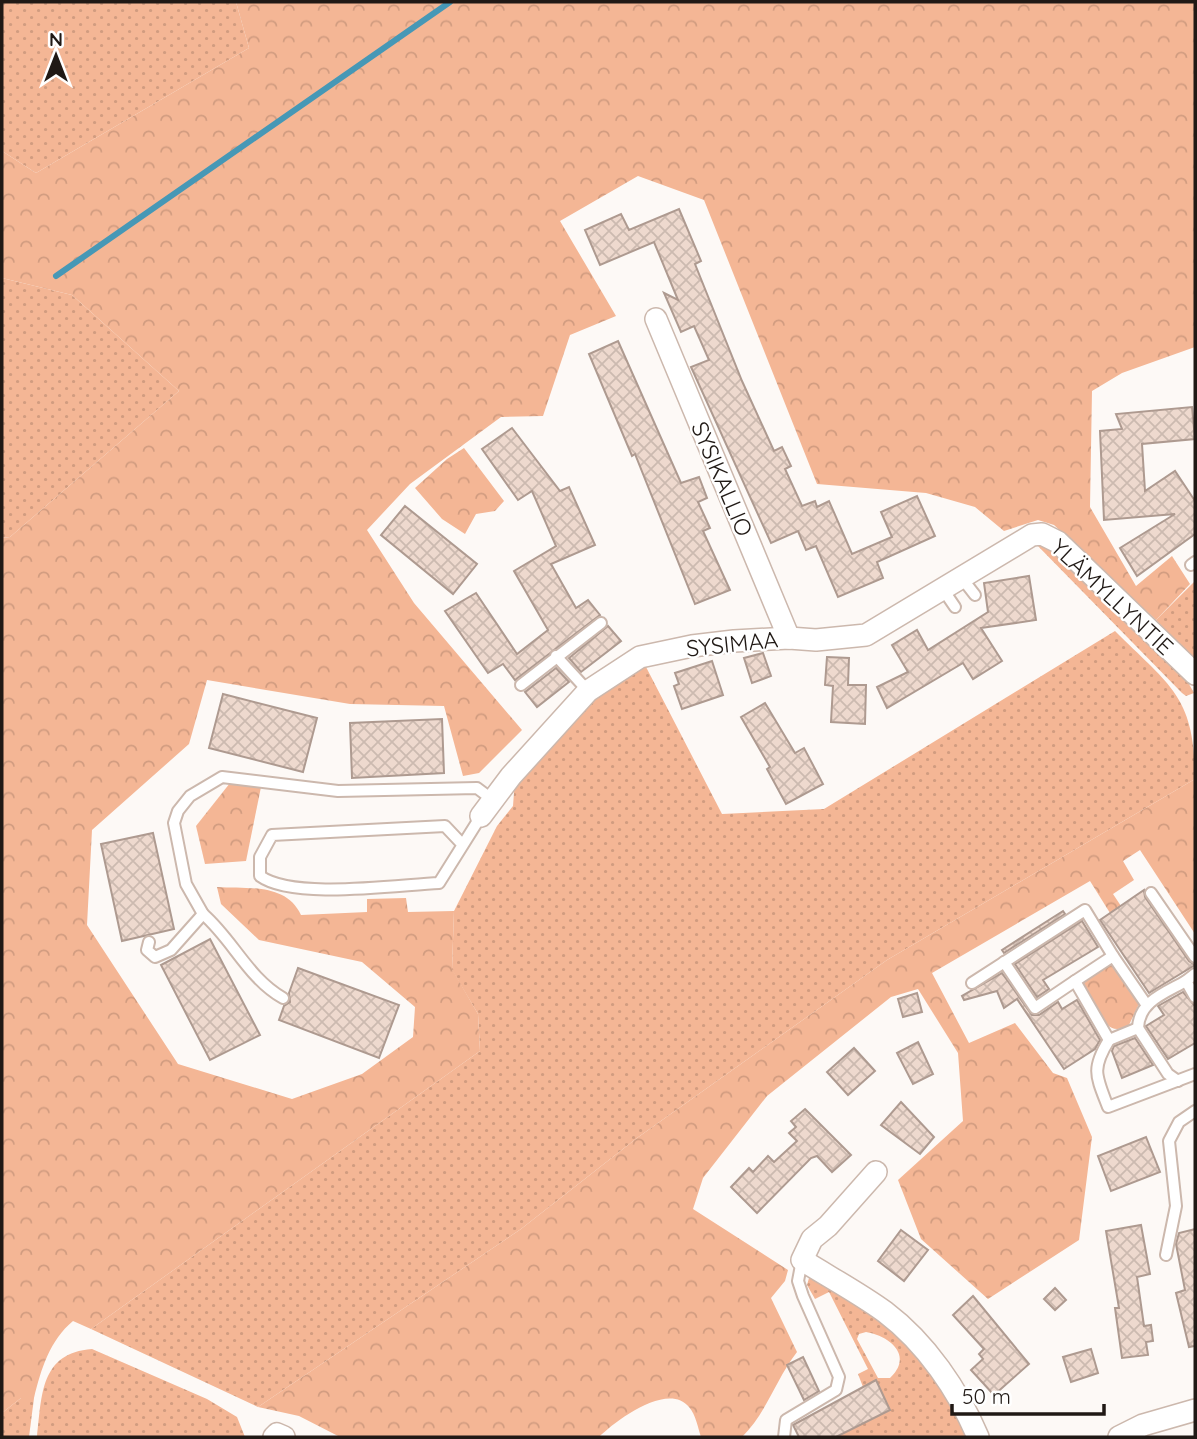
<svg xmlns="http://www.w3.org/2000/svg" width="1197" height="1439" font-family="Quicksand,sans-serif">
	<defs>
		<pattern id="grass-dots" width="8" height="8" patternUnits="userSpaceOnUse" patternTransform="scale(1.75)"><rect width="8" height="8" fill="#f4b695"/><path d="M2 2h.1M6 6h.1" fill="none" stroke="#d19c80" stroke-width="1.8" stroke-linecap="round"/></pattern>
		<pattern id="forest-crowns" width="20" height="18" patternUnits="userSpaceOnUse" patternTransform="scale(1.75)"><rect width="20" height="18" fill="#f4b695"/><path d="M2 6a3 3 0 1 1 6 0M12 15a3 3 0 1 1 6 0" fill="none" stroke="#d19c80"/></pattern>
		<pattern id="building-cross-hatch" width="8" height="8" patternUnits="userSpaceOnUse" patternTransform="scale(1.75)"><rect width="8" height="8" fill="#eed9ce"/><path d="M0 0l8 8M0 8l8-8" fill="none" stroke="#ccbab0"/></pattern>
	</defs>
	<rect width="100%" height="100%" fill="#fdf9f6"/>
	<g fill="url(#grass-dots)" fill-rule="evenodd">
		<path d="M2 2H236L249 48 36 173 2 151Z"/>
		<path d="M2 278 72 295 179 391 10 537 2 538Z"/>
		<path d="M1035 543 1048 544 1185 677 1194 693 1186 696 1182 693Z"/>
		<path d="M1195 581V660L1156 620Z"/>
		<path d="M1115 631C1170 686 1195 696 1195 779L887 960 637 1138 521 1229 258 1407 91 1329 480 1051 478 1014 452 970 454 911 497 826 513 806 515 779 593 695 645 665 722 814 824 809Z"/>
		<path d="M809 1278C857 1297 901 1329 932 1372 947 1392 958 1416 970 1437H836L890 1409 876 1380 863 1387 858 1374 868 1369 829 1292 815 1299 807 1285ZM866 1332C890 1336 914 1356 890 1378H878L857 1339 859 1334Z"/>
		<path d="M92 1349 207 1399 237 1417 245 1437H37C42 1395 40 1353 92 1349Z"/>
		<path d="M21 1398H34L29 1437H2V1413Z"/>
	</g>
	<g fill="url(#forest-crowns)">
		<path d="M236 2H1195V347L1122 373 1092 391 1090 507 1136 586 1172 556 1190 584 1156 620 1054 525 1038 520 1004 531 975 507 926 493 817 484 704 200 638 176 560 221 616 316 570 335 543 416 501 417 410 484 367 530 414 603 522 730 479 773 463 776 444 706 350 704 207 680 189 744 92 830 87 925 178 1064 292 1099 362 1074 413 1037 415 1007 362 962 259 940 221 904 217 887C248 889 286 883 301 915L367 912V899L406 898 408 912 454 911 452 969 478 1014 480 1051 91 1329 73 1321C50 1340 41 1369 34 1398H21L2 1413V538L10 537 179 391 72 295 2 278V151L36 173 249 48Z"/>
		<path d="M464 448 504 501 495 511 476 514 465 534 442 519 415 488 447 459Z"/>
		<path d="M1195 779V934L1140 850 1123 861 1134 880 1113 894 1121 906 1110 913 1090 881 932 973 969 1043 1015 1023 1053 1073 1067 1078 1092 1137 1079 1240 988 1299 921 1239 898 1180 963 1121 958 1053 918 989 891 997 767 1096 703 1178 693 1209 788 1270 785 1281 771 1298 797 1352C776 1379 766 1414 742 1437H701C698 1428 696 1415 689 1407 668 1381 615 1421 599 1437H340L299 1416 258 1407 521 1229 637 1138 887 960Z"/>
		<path d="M230 783 261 787 246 861 205 864 196 826Z"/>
		<path d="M1112 963 1139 1004 1129 1025C1120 1030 1114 1031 1106 1024L1083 986 1086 978Z"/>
	</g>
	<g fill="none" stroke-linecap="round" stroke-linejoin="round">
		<path stroke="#4698b6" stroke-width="6" d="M56 276 450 2"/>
	</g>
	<g fill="url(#building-cross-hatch)" stroke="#ae9a90" stroke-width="2">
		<path d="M679 209 701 261 695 264 742 381 774 451 782 447 791 466 785 469 802 506 815 501 817 507 829 501 852 554 892 537 881 512 917 496 935 536 877 562 883 578 838 597 816 546 806 550 798 531 771 543 691 367 709 360 694 326 681 332 664 293 678 300 654 242 600 265 585 230 621 214 629 230Z"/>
		<path d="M618 341 681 483 699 477 707 498 698 502 710 528 703 531 730 590 695 604 635 454 632 456 589 354Z"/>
		<path d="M1192 407 1195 439 1142 444 1145 491 1175 471 1195 501V534L1137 576 1120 548 1175 514 1104 520 1100 431 1122 429 1116 414Z"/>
		<path d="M512 428 560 491 569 487 595 545 551 564 576 608 588 600 600 615 515 680 503 664 488 673 445 611 476 593 517 654 548 630 514 571 556 546 532 491 518 500 482 449Z"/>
		<path d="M405 506 477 564 453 594 381 535Z"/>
		<path d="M1029 576 1036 620 981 628 1002 661 973 679 963 663 887 708 877 687 908 672 892 645 917 630 928 650 988 612 984 583Z"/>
		<path d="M608 626 621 641 581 672 569 658Z"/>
		<path d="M763 653 771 676 752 683 744 658Z"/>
		<path d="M827 657 849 658 848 685H866L865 724 831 722 833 686 825 685Z"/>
		<path d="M712 661 723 695 682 709 674 686 679 684 675 673Z"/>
		<path d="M556 668 569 682 537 707 525 692Z"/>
		<path d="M223 694 317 718 303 772 209 748Z"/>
		<path d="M765 703 795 753 804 748 823 784 786 804 767 769 770 767 741 717Z"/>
		<path d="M442 719 444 773 352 778 350 723Z"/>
		<path d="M153 833 174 929 122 941 101 844Z"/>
		<path d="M1144 890 1145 897 1189 961 1195 965 1149 993 1100 920Z"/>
		<path d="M1063 911 1065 914 1004 953 1002 950Z"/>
		<path d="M1082 921 1098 947 1043 980 1049 989 1037 997 1015 964Z"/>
		<path d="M210 939 260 1035 210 1060 161 965Z"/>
		<path d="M298 968 399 1005 379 1058 279 1020 284 1006 290 1002 289 993Z"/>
		<path d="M1002 973 1032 1015H1039L1058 1002 1062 1009 1077 1000 1100 1040 1095 1049 1064 1069 1017 999 1004 1008 997 991 964 1000 962 996Z"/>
		<path d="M1183 992 1195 1006V1043L1168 1059 1146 1026 1164 1015 1158 1006Z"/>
		<path d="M917 993 922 1012 903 1017 898 999Z"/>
		<path d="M1135 1038 1153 1065 1122 1078 1112 1051 1114 1046Z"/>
		<path d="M918 1042 933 1074 913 1084 897 1053Z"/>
		<path d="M854 1048 875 1071 848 1095 827 1072Z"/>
		<path d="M901 1102 934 1137 920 1154 881 1125Z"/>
		<path d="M805 1109 851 1155 832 1172 817 1156 811 1158 757 1213 731 1187 749 1168 753 1172 768 1156 774 1162 797 1141 789 1133 796 1127 791 1121Z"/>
		<path d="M1146 1137 1160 1172 1111 1191 1098 1156Z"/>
		<path d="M1141 1225 1150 1274 1137 1277 1144 1326 1151 1325 1153 1341 1146 1342 1148 1355 1122 1358 1115 1308H1119L1106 1231Z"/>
		<path d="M1195 1229V1346L1189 1347 1176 1293 1185 1290 1176 1244 1179 1233Z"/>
		<path d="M901 1230 928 1250 904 1281 878 1261Z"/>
		<path d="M1055 1288 1066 1300 1055 1310 1044 1299Z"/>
		<path d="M973 1296 1029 1364 994 1395 971 1370 983 1359 979 1354 984 1349 953 1315Z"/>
		<path d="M1091 1349 1098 1373 1071 1382 1063 1357Z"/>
		<path d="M803 1357 819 1391 804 1400 787 1365Z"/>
		<path d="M876 1380 890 1410 836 1437H799L793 1425Z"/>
	</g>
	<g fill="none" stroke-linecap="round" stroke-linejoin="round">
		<g stroke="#ccb8ad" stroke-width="14">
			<g id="lane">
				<path d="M1191 565 1195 562"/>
				<path d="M961 577 975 595"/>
				<path d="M942 588 955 607"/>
				<path d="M556 656 588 691"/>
				<path d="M521 685 601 623"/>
				<path d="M462 844 445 826 272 835 260 857V876C293 900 396 885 439 883L481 816"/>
				<path d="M1151 893 1195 957"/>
				<path d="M203 914C233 940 248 978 283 998"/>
				<path d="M149 942 147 950 155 957 171 950 203 914 186 884 174 823 178 811 190 796 222 777 338 791 477 788 493 800"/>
				<path d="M1004 962 1035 1008 1075 981 1109 1040C1091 1069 1096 1076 1108 1107L1195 1074"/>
				<path d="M1195 974 1186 981 1195 997"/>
				<path d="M1075 981 1113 956 1146 1004"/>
				<path d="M972 983 1085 910 1113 956"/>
				<path d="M1138 1028C1139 1001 1165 993 1186 981"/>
				<path d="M1109 1040 1138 1028 1168 1074 1178 1081"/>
				<path d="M1166 1255 1176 1206 1169 1141 1179 1122 1195 1111"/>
				<path d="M784 1437 786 1420 836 1390 839 1377 803 1296 798 1281 802 1260"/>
			</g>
		</g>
		<g stroke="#ccb8ad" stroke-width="24">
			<g id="street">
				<path d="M656 319 789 638"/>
				<path d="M481 816 511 776 588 691 640 657 692 646 734 641 789 638 816 640 866 635 1032 535 1042 534 1058 542 1195 674"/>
				<path d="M876 1172 828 1226 812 1239 802 1260C829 1277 859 1293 885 1312 926 1343 958 1390 978 1437"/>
				<path d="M274 1437 277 1434 284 1437"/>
				<path d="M1119 1437 1143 1425 1195 1410"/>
			</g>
		</g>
		<use href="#lane" stroke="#fff" stroke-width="10"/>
		<use href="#street" stroke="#fff" stroke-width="21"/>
	</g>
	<g text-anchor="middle" stroke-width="5" stroke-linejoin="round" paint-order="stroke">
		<g font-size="23" fill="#201915" stroke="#fff">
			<text transform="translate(722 479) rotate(67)" y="8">SYSIKALLIO</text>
			<text transform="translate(1112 597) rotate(43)" y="8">YLÄMYLLYNTIE</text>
			<text transform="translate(732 644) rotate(-6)" y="8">SYSIMAA</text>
		</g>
	</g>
	<rect width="1197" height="1439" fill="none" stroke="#201915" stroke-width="7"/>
	<g transform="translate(56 56)" stroke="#ffffff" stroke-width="5" paint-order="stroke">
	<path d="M0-5L12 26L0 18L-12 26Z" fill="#201915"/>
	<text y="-10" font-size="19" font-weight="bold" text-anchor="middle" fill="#201915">N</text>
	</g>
	<path d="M952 1404v10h152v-10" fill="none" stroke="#201915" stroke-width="3.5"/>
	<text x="962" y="1404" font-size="21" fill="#201915" stroke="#ffffff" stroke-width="5" paint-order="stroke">50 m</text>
</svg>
